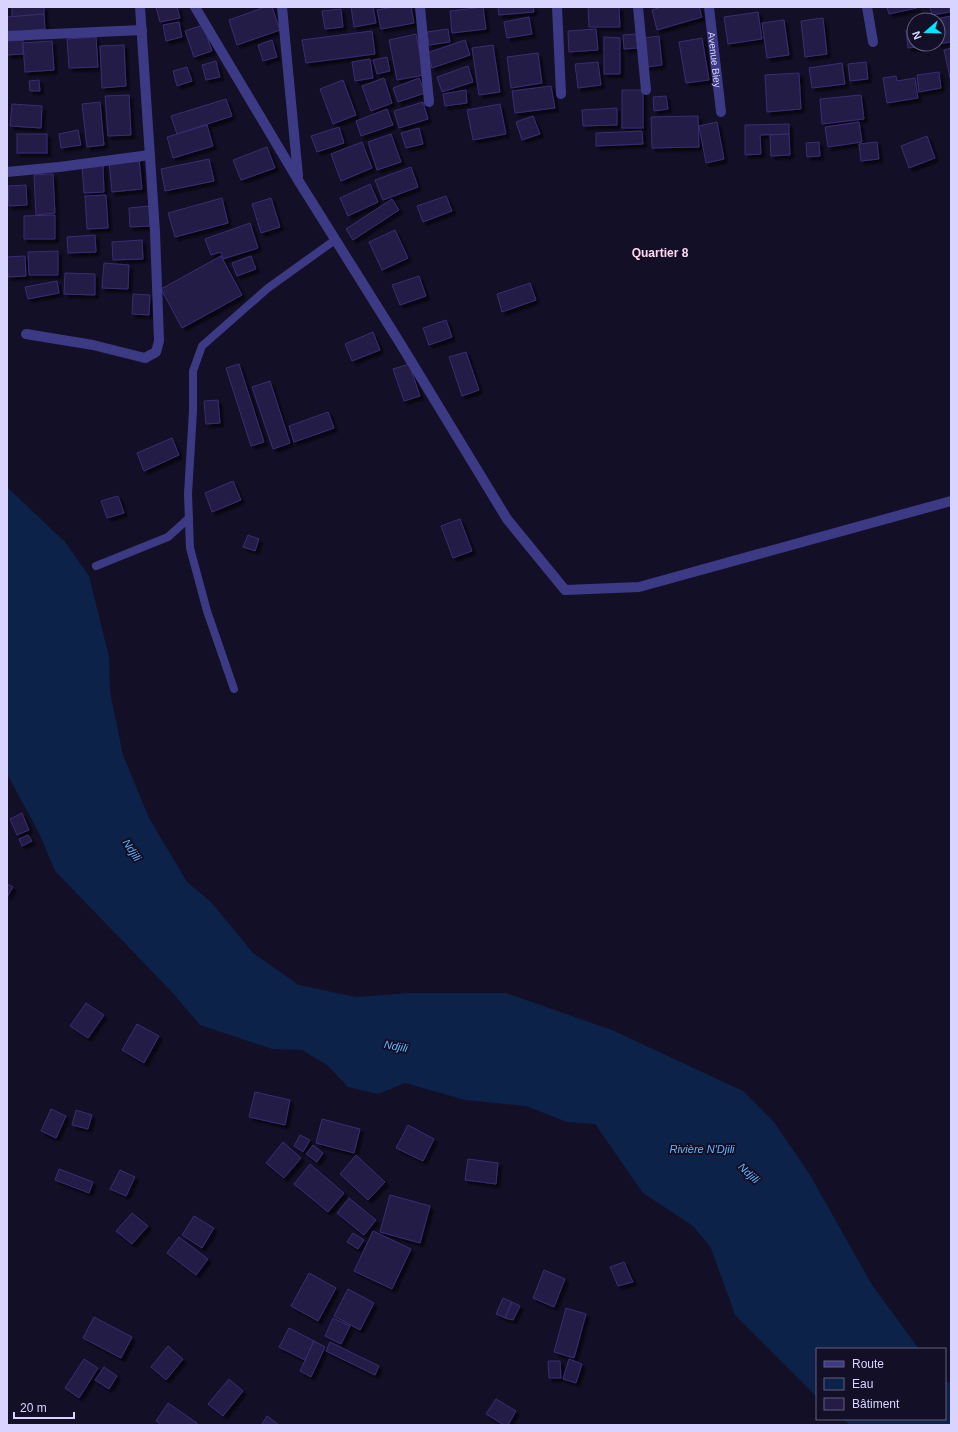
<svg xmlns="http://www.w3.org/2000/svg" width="958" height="1432" font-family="Arial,sans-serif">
	<defs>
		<filter id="shadow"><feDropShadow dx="3.5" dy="3.5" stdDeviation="1" flood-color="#0009"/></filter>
	</defs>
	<rect width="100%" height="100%" fill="#130f26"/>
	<g fill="#0c2248">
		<path d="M7 487 65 542 89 576 109 657 110 692 123 755 149 818 187 882 211 902 253 953 299 985 356 997 409 993H506L612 1030 743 1091 774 1122 810 1175 872 1285 919 1349H817V1397L735 1315 711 1248 693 1226 643 1193 595 1124 567 1122 526 1106 465 1100 405 1083 378 1094 348 1087 327 1065 302 1050 272 1049 200 1025 171 991 55 871 39 833 7 774Z"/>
		<path d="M945 1380 951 1384V1425H850L843 1419H945Z"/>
	</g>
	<g fill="#241b47" stroke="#3b2d73" filter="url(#shadow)">
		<path d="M12 7H44V14L12 17Z"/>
		<path d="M156 7H177L180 18 160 22Z"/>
		<path d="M265 7H272L280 30 237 45 229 20Z"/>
		<path d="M351 7H373L376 23 354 27Z"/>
		<path d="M394 7H411L414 23 381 29 377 10Z"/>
		<path d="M483 7 486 29 452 33 450 11Z"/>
		<path d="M498 7H533L534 12 499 15Z"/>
		<path d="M588 7H619L620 27H589Z"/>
		<path d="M661 7H699L702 17 657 30 652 10Z"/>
		<path d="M887 7H917V8L889 14Z"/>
		<path d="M930 7H949L950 12 932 15Z"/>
		<path d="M341 9 343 27 325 29 322 11Z"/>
		<path d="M758 12 762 39 728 44 724 17Z"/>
		<path d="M44 14 45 29 7 33V17Z"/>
		<path d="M951 16V42L938 44V20H932Z"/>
		<path d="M529 17 532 34 507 38 504 22Z"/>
		<path d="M823 18 827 54 805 57 801 21Z"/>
		<path d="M784 20 789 55 767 58 762 23Z"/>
		<path d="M179 22 182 37 166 41 163 25Z"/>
		<path d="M203 25 212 51 194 57 185 31Z"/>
		<path d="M448 29 450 42 429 45 427 32Z"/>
		<path d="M596 29 598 50 569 52 568 31Z"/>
		<path d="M914 29V44L934 45 908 48 906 30Z"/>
		<path d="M372 31 375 54 306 63 302 40Z"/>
		<path d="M416 34 424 75 397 80 389 40Z"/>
		<path d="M636 34 638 48 624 49 623 35Z"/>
		<path d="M659 36 662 65 647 67 644 38Z"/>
		<path d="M96 37 98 67 69 68 67 39Z"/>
		<path d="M604 37 620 38V74H604Z"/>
		<path d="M702 38 709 80 686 83 679 42Z"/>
		<path d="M23 40V54L7 55V41Z"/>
		<path d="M272 40 277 57 263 61 258 45Z"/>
		<path d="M465 40 470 55 432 68 427 53Z"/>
		<path d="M52 41 54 70 25 72 23 43Z"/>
		<path d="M124 45 126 86 102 88 100 46Z"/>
		<path d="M493 45 500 92 479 95 472 48Z"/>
		<path d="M951 48V82L944 50Z"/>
		<path d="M538 53 542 83 511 88 507 57Z"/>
		<path d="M387 57 390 71 377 74 373 60Z"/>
		<path d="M370 59 373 78 355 81 352 62Z"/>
		<path d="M216 61 220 77 206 80 202 65Z"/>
		<path d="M598 62 601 85 578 88 575 64Z"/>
		<path d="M866 62 868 79 850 81 848 64Z"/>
		<path d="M842 63 845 84 812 88 809 68Z"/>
		<path d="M468 66 473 82 442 92 437 77Z"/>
		<path d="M187 67 192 81 177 86 173 71Z"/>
		<path d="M939 72 941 88 919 92 917 75Z"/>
		<path d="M799 73 801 109 767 112 765 75Z"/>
		<path d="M896 76 897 81 915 78 918 98 887 103 883 78Z"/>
		<path d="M384 78 392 103 371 111 362 86Z"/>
		<path d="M419 78 425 93 398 102 393 88Z"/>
		<path d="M39 80 40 91H30L29 81Z"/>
		<path d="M343 80 356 115 333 124 320 89Z"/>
		<path d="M551 86 555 108 515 113 512 91Z"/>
		<path d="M466 90 467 103 445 106 443 94Z"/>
		<rect x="622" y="90" width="21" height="38"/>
		<path d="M129 95 131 135 108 136 105 96Z"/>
		<path d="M861 95 864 119 822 124 820 99Z"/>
		<path d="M666 96 668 109 654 111 653 97Z"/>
		<path d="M226 99 232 116 177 134 171 116Z"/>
		<path d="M100 102 104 145 87 147 82 104Z"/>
		<path d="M423 102 428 119 399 128 394 111Z"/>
		<path d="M12 104 42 106 41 128 10 126Z"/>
		<path d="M500 104 506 134 473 140 467 110Z"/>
		<path d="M617 108V125L583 126 582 110Z"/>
		<path d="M387 109 393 125 361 136 356 121Z"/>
		<path d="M533 116 540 134 522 140 516 122Z"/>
		<path d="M698 116 699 147 652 148 651 117Z"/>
		<path d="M717 122 724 159 706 163 699 126Z"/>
		<path d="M859 122 862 142 828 147 825 127Z"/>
		<path d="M789 124V134L760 135 761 154 745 155V125Z"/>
		<path d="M207 125 213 146 173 158 167 137Z"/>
		<path d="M339 127 344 143 317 152 311 136Z"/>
		<path d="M419 128 423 144 406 148 401 133Z"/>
		<path d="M78 130 81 145 61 148 59 134Z"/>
		<path d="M642 131 643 144 596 146V133Z"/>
		<rect x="17" y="134" width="30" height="19"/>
		<path d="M391 134 401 162 377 170 368 142Z"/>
		<path d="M789 134 790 155 771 156 770 135Z"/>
		<path d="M927 136 935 158 909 168 901 146Z"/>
		<path d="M362 142 372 168 341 181 331 154Z"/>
		<path d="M819 142 820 156 807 157 806 143Z"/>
		<path d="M877 142 879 159 861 161 859 144Z"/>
		<path d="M267 147 275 168 241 180 233 160Z"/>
		<path d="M139 158 142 189 112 192 109 161Z"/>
		<path d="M209 159 214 181 165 191 161 169Z"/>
		<path d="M103 164 104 192 84 193 82 166Z"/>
		<path d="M411 167 418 187 383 200 375 180Z"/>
		<path d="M53 174 55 213 36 215 34 175Z"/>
		<path d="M370 184 378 202 348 216 340 198Z"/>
		<path d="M26 185 27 205 9 206 8 186Z"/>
		<path d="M106 195 108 228 87 229 85 196Z"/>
		<path d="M446 196 452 211 423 222 417 206Z"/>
		<path d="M222 198 228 223 175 237 168 213Z"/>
		<path d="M271 198 280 227 261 233 252 204Z"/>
		<path d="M392 199 399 210 353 240 346 229Z"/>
		<path d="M149 206 150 226 130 227 129 208Z"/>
		<path d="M55 215V239H24V216Z"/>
		<path d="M250 223 258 248 223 259 221 252 211 255 205 239Z"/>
		<path d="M395 230 408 258 382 270 369 242Z"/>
		<path d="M95 235 96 252 68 253 67 237Z"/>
		<path d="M142 240 143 259 113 260 112 242Z"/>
		<path d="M58 251V275H29L28 252Z"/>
		<path d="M25 256 26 276 8 277 7 257Z"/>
		<path d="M221 256 242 295 182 328 161 289Z"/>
		<path d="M251 256 256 269 237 276 232 263Z"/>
		<path d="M104 263 129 265 128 289 102 288Z"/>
		<path d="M65 273 95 274V295L64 294Z"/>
		<path d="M419 276 426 296 400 305 392 285Z"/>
		<path d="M57 281 59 293 28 299 25 287Z"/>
		<path d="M530 283 536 300 502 312 497 294Z"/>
		<path d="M133 294 150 295 149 315 132 314Z"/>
		<path d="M446 320 452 337 429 345 423 328Z"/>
		<path d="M373 332 380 350 352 361 345 344Z"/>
		<path d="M466 352 479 390 462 396 449 357Z"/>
		<path d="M239 364 264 442 251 446 226 368Z"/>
		<path d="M409 364 420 396 404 401 393 369Z"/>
		<path d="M270 381 290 443 273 449 252 387Z"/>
		<path d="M218 400 220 423 206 424 204 401Z"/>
		<path d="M328 412 334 428 294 442 289 426Z"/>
		<path d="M172 438 179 455 144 471 137 453Z"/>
		<path d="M233 481 241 500 212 512 205 493Z"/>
		<path d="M118 496 124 513 107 518 101 501Z"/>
		<path d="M460 519 472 551 453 558 441 526Z"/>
		<path d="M248 535 259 539 255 551 243 547Z"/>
		<path d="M22 813 29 830 17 835 10 819Z"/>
		<path d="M28 835 32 841 22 846 19 839Z"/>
		<path d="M7 884 13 887 7 897Z"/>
		<path d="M86 1003 104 1015 88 1038 70 1026Z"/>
		<path d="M137 1024 159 1036 144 1063 122 1050Z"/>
		<path d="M255 1092 290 1100 285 1125 249 1117Z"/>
		<path d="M51 1109 66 1116 56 1138 41 1131Z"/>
		<path d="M76 1110 92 1115 88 1129 72 1125Z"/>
		<path d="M322 1119 360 1129 354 1153 316 1143Z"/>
		<path d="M408 1125 434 1139 423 1161 396 1148Z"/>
		<path d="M300 1135 310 1140 303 1152 294 1146Z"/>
		<path d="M283 1142 301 1158 284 1178 266 1163Z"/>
		<path d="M313 1145 323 1153 317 1162 306 1154Z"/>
		<path d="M356 1155 385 1182 368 1200 340 1174Z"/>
		<path d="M468 1159 498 1163 496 1184 465 1180Z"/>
		<path d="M310 1164 344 1193 328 1212 294 1184Z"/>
		<path d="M59 1169 93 1182 89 1193 55 1180Z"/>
		<path d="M120 1170 135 1177 126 1196 110 1189Z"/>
		<path d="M390 1195 430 1206 420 1243 380 1232Z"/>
		<path d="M349 1198 376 1220 364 1235 337 1213Z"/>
		<path d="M132 1213 148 1226 132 1244 116 1231Z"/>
		<path d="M194 1216 214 1228 202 1248 182 1235Z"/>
		<path d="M373 1231 411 1249 392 1289 354 1271Z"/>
		<path d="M353 1233 364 1240 358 1249 347 1242Z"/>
		<path d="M179 1237 208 1259 196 1275 167 1253Z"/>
		<path d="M624 1262 633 1282 618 1286 610 1267Z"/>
		<path d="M544 1270 565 1279 554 1307 533 1298Z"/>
		<path d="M309 1273 336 1288 318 1321 291 1306Z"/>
		<path d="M348 1289 374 1303 360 1330 334 1316Z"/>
		<path d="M503 1298 512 1302 505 1318 496 1314Z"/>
		<path d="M512 1302 520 1306 513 1320 505 1318Z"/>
		<path d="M566 1308 586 1314 574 1358 554 1352Z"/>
		<path d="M94 1317 132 1337 121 1358 83 1338Z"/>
		<path d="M333 1318 350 1326 341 1344 325 1336Z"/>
		<path d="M289 1328 314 1341 305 1360 279 1347Z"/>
		<path d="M314 1341 325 1347 311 1377 300 1371Z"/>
		<path d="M330 1342 379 1366 375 1375 326 1351Z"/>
		<path d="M168 1346 183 1359 166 1380 151 1367Z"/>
		<path d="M84 1359 98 1368 79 1398 65 1388Z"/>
		<path d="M569 1359 582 1364 576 1383 563 1379Z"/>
		<path d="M548 1361H560L561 1378H549Z"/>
		<path d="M104 1367 117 1376 109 1389 95 1380Z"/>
		<path d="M229 1379 243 1391 223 1416 208 1404Z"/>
		<path d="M496 1399 516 1411 508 1425H504L486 1414Z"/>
		<path d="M168 1403 197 1423 196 1425H162L156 1421Z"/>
		<path d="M267 1416 279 1425H263L262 1424Z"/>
	</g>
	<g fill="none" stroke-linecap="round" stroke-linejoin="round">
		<g stroke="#3d3a85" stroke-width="8">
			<path d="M96 566 168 537 189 518"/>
			<path d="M234 689 207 611 190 548 188 494 193 411V371L202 346 268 288 335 240"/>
		</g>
		<g stroke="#3d3a85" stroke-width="10">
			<path d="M195 7 298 180 400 343 507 519 565 590 639 587 951 501"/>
			<path d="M282 7 298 176"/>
			<path d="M420 7 429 102"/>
			<path d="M557 7 561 94"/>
			<path d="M638 7 646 90"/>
			<path id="s1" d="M709 7 721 112"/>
			<path d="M867 7 873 42"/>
			<path d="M7 36 142 30"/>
			<path d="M7 172 59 167 150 155"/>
			<path d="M26 334 93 345 145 358 156 352 159 341 155 232 140 7"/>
		</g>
	</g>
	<g text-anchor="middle" stroke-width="4" stroke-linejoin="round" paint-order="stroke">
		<g font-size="10" fill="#d9d4ff" stroke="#130f26">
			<text dy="4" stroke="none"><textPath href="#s1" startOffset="53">Avenue Biey</textPath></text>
		</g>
		<g font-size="11" font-style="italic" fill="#62b6ff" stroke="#130f26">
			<text transform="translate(132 850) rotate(57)" y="4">Ndjili</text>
			<text transform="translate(396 1046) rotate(11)" y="4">Ndjili</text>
			<text x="702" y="1153">Rivière N'Djili</text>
			<text transform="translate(749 1173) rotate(43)" y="4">Ndjili</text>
		</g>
		<g font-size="12" font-weight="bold" fill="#ffd6f0" stroke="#130f26">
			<text x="660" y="257">Quartier 8</text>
		</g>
	</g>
	<rect width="958" height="1432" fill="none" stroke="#d9d4ff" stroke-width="16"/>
	<rect x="816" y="1348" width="130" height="72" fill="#130f26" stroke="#625e7d"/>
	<rect x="824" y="1361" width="20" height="6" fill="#3d3a85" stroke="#625e7d"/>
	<text x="852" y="1368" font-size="12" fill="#d9d4ff">Route</text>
	<rect x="824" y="1378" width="20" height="12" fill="#0c2248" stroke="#625e7d"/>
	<text x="852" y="1388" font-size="12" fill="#d9d4ff">Eau</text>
	<rect x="824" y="1398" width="20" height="12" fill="#241b47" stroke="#625e7d"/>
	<text x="852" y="1408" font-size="12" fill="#d9d4ff">Bâtiment</text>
	<g transform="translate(926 32) rotate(250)"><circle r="19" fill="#130f26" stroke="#625e7d"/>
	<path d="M0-3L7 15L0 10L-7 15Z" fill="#00e5ff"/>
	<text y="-6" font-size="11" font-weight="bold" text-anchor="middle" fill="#d9d4ff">N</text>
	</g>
	<path d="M14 1412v6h60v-6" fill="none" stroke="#d9d4ff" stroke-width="2"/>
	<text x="20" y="1412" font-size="12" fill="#d9d4ff" stroke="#130f26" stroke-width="3" paint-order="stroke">20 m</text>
</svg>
